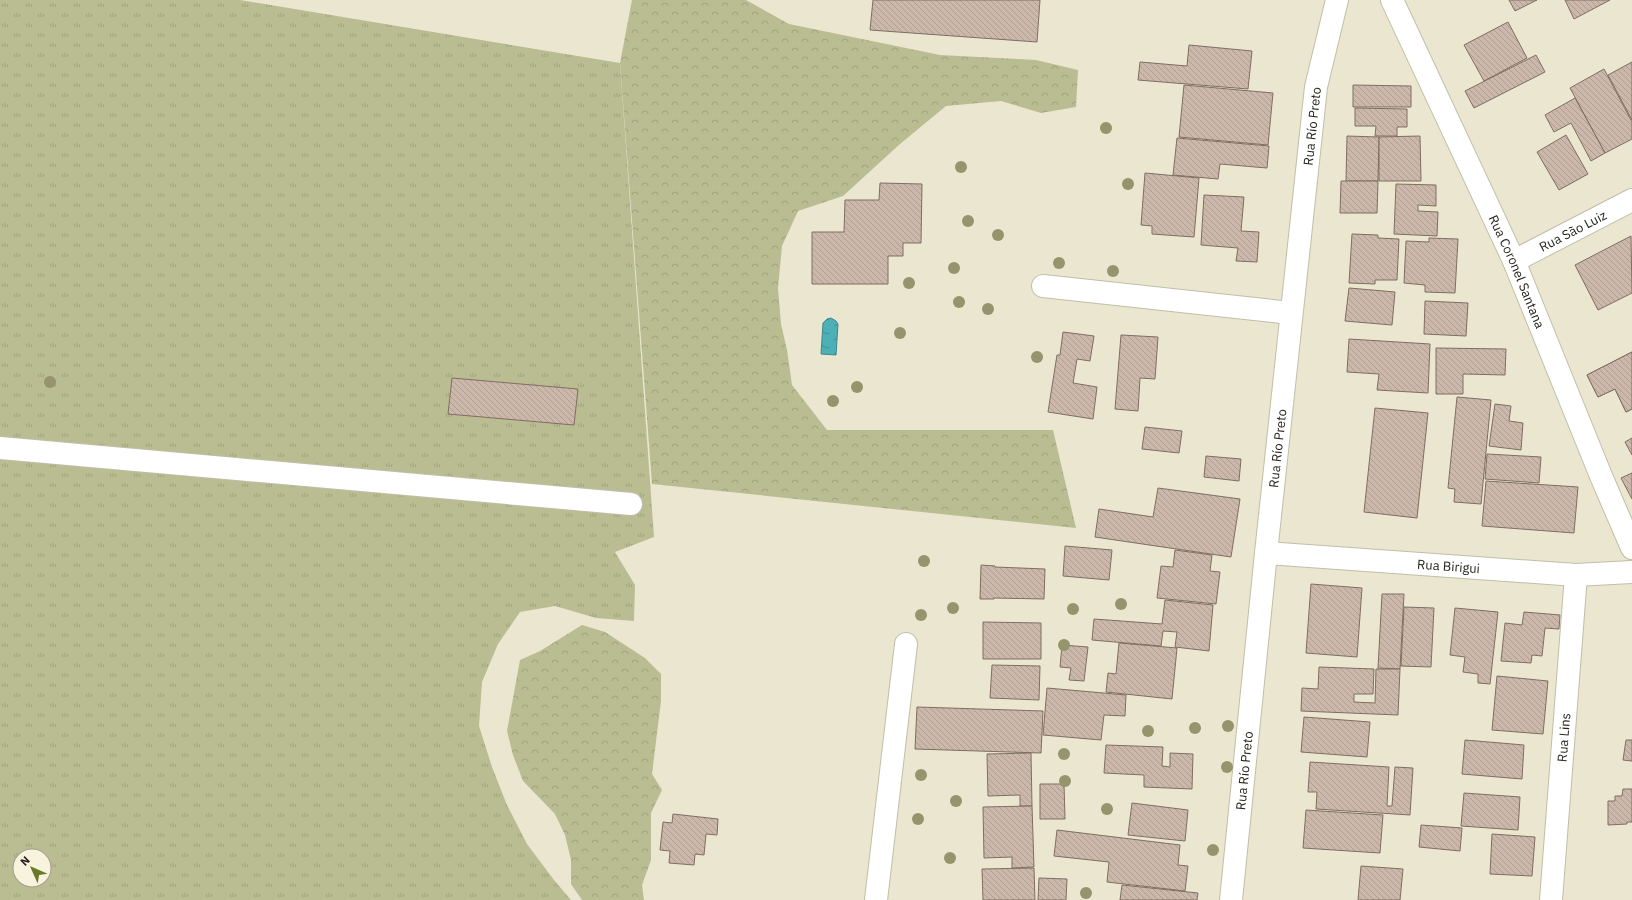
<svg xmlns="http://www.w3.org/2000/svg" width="1632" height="900" font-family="'IBM Plex Sans',sans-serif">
	<defs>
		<pattern id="grass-tufts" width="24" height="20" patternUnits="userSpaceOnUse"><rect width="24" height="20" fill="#babd92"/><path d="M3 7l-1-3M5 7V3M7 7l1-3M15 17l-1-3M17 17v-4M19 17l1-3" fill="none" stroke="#a0a27d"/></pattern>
		<pattern id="forest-crowns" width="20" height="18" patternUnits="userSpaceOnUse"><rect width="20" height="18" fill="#babd92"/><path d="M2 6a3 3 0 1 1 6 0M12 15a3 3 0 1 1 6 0" fill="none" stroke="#a0a27d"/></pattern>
		<pattern id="water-ripples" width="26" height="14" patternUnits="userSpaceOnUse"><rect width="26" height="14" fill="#4cb1b7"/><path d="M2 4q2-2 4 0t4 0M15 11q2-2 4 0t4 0" fill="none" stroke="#3f9094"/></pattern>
		<pattern id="building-back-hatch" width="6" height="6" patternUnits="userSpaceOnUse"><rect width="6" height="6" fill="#cbb8aa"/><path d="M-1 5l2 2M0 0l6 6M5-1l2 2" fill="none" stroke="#ae9e92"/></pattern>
	</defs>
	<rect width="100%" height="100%" fill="#eae6d0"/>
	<path fill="url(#grass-tufts)" fill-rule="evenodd" d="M0 0H240L620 63 654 537 615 552 635 585 634 621 596 618 555 606 520 612 498 644 482 682 479 726 492 767 507 805 527 844 554 880 571 900H0ZM20 856H44V880H20Z"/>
	<g fill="url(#forest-crowns)">
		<path d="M632 0H746L789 24 940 55 1036 60 1078 70 1076 107 1041 113 1001 101 946 106 900 144 843 196 798 211 782 246 778 288 781 324 787 350 792 385 827 430H1053L1076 528 652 484 620 63Z"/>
		<path d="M582 625 605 632 645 658 661 674V701L652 774 662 790 651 813V860L642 885 644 900H582L571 884V860L565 835 555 814 523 781 513 755 507 731 520 660 540 651Z"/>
	</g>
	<path fill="url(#water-ripples)" stroke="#408688" d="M831 318 836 321 838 324 836 355 821 354 823 323 827 319Z"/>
	<g fill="url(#building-back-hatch)" stroke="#7f6e62">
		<path d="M873 0H1040L1037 42 870 30Z"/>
		<path d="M1509 0H1537L1515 11Z"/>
		<path d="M1565 0H1610L1574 19Z"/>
		<path d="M1508 22 1527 58 1484 81 1464 45Z"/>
		<path d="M1189 45 1252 51 1248 89 1138 80 1140 62 1187 66Z"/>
		<path d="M1536 55 1545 72 1474 108 1465 91Z"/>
		<path d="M1632 62V120L1608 75Z"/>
		<path d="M1604 69 1632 122V139L1605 153 1570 88Z"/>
		<path d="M1184 85 1273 93 1268 145 1179 137Z"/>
		<path d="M1353 85 1411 86V107H1353Z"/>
		<path d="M1575 98 1605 153 1591 161 1571 123 1554 132 1545 115Z"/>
		<path d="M1355 108 1407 109V127H1397V136H1375L1376 126H1355Z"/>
		<path d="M1566 135 1588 174 1559 190 1537 152Z"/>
		<path d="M1347 136 1379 137 1378 181H1346Z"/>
		<path d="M1420 136 1421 181H1379V137Z"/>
		<path d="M1177 138 1269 146 1267 168 1220 164 1218 179 1173 175Z"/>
		<path d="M1145 173 1199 178 1194 237 1152 234V226L1141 225Z"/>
		<path d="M1341 181H1378L1377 213H1340Z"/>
		<path d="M880 183 922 184 921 243H903V256H888V284H812V232H844L845 200H879Z"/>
		<path d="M1396 184 1436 185V206L1418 205V211L1438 212 1437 236 1394 234Z"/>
		<path d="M1204 195 1244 197 1241 231 1259 232 1257 262 1236 261 1238 248 1201 245Z"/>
		<path d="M1352 234 1378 235V238L1399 239 1397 280H1375V284L1349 283Z"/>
		<path d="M1631 236 1632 293 1598 310 1575 265Z"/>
		<path d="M1429 238 1458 239 1455 293 1425 292V285L1404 283 1406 241 1429 242Z"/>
		<path d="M1349 288 1395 292 1392 325 1345 321Z"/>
		<path d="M1425 301 1468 303 1466 336 1424 334Z"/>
		<path d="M1063 332 1094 336 1090 361 1077 359 1073 383 1097 387 1093 419 1048 412 1057 355H1060Z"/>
		<path d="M1121 335 1158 337 1155 379 1140 378 1138 411 1115 409Z"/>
		<path d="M1349 339 1430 344 1428 393 1377 390 1379 374 1347 372Z"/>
		<path d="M1436 348 1506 349 1505 375 1463 374V394H1436Z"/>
		<path d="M1632 352V356L1617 364 1619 368 1632 360V409L1626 412 1615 389 1598 397 1587 375Z"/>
		<path d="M1632 352V409L1626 412 1615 389 1598 397 1587 375Z"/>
		<path d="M452 378 578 389 574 425 448 414Z"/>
		<path d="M1457 397 1491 400 1481 504 1454 502 1455 489 1448 488Z"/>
		<path d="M1495 404 1511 406 1509 421 1523 423 1521 450 1489 446Z"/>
		<path d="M1375 408 1428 413 1417 518 1364 512Z"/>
		<path d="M1145 427 1182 431 1179 453 1142 449Z"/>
		<path d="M1632 438V455L1625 442Z"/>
		<path d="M1487 454 1541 457 1539 483 1485 479Z"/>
		<path d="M1206 456 1241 459 1239 481 1204 477Z"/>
		<path d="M1632 473V499L1621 478Z"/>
		<path d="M1486 481 1578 487 1574 533 1482 526Z"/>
		<path d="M1158 488 1240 499 1231 557 1095 537 1099 509 1153 517Z"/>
		<path d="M1065 546 1112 550 1109 580 1063 576Z"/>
		<path d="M1175 550 1212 555 1210 571 1220 572 1216 604 1157 598 1161 566 1173 567Z"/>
		<path d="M981 565 995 566V567L1045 569 1044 599 994 598V599H980Z"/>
		<path d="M1311 584 1362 588 1357 657 1306 653Z"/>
		<path d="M1382 594H1404L1400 669 1378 668Z"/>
		<path d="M1165 600 1213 605 1209 651 1175 647 1177 632 1163 631 1161 646 1092 640 1094 619 1162 624Z"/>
		<path d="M1404 607 1434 608 1431 667 1401 666Z"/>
		<path d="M1455 608 1498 612 1490 684 1478 683V674L1463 672 1465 657 1450 655Z"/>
		<path d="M1524 612 1560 615 1559 629 1545 628 1542 656 1532 655 1531 663 1501 661 1505 623 1522 625Z"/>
		<path d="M983 622 1041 623V659H983Z"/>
		<path d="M1119 643 1177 648 1172 699 1106 692 1108 673 1116 674Z"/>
		<path d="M1062 645 1088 647 1084 681 1069 680 1071 668 1060 667Z"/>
		<path d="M992 665 1040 666 1039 700 990 698Z"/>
		<path d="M1319 667 1374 669 1373 694H1354V702L1375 703 1376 669H1400L1398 715 1301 711 1302 688 1318 689Z"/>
		<path d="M1497 676 1548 681 1543 734 1492 730Z"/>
		<path d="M1047 688 1126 695 1125 716 1104 715 1101 740 1043 735Z"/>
		<path d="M917 707 1043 711 1041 753 915 749Z"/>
		<path d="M1304 717 1370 722 1367 757 1301 752Z"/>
		<path d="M1465 740 1524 745 1522 779 1462 774Z"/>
		<path d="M1626 740H1632V761L1623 760Z"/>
		<path d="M1106 745 1163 747 1162 766 1170 767V753L1193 754 1192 789 1144 787V775L1104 773Z"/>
		<path d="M1031 753 1032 806H1020V795L988 796 987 754Z"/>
		<path d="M1310 762 1389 767 1387 806H1392L1395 767 1413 768 1410 815 1316 809 1317 792H1308Z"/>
		<path d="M1040 784H1064L1065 819H1040Z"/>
		<path d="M1623 789H1632V822H1627V824L1608 825V801H1615V796H1622Z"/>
		<path d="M1464 793 1520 797 1518 830 1461 826Z"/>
		<path d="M1132 803 1188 810 1185 841 1128 835Z"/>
		<path d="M1032 806 1034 867 1012 868V857L984 858 983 807Z"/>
		<path d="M1306 810 1383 815 1380 853 1303 848Z"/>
		<path d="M673 814 718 819 717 835 706 834 704 855 695 854 694 865 669 863 670 851 660 850 663 822 672 823Z"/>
		<path d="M1421 825 1462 828 1460 851 1419 847Z"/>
		<path d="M1057 830 1180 845 1178 865 1188 866 1185 891 1107 882 1109 862 1054 856Z"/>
		<path d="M1492 834 1535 837 1532 876 1490 874Z"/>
		<path d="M1361 866 1403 869 1400 900H1358Z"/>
		<path d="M1034 868 1035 900H983L982 869Z"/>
		<path d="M1039 878 1067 879 1066 900H1038Z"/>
		<path d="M1122 885 1198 893 1197 900H1120Z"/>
	</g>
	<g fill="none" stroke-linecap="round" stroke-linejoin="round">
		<g stroke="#c1bea9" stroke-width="24">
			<g id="minor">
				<path id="s1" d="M1392 0 1514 261 1601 476 1632 548"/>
				<path id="s2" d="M1514 261 1632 200"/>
				<path d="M1043 286 1291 313"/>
				<path d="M0 448 631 504"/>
				<path id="s3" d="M1266 553 1576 575 1632 572"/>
				<path d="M876 900 906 644"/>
				<path id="s4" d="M1231 900 1266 553 1316 87 1337 0"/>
				<path id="s5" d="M1551 900 1576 575"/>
			</g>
		</g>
		<use href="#minor" stroke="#fff" stroke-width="22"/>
	</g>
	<g fill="#95946d">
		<circle cx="1106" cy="128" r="6"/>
		<circle cx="961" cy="167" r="6"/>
		<circle cx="1128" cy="184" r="6"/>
		<circle cx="968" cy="221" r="6"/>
		<circle cx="998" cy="235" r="6"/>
		<circle cx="1059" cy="263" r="6"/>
		<circle cx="954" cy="268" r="6"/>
		<circle cx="1113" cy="271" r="6"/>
		<circle cx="909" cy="283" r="6"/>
		<circle cx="959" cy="302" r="6"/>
		<circle cx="988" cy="309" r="6"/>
		<circle cx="900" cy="333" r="6"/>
		<circle cx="1037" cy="357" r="6"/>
		<circle cx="50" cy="382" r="6"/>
		<circle cx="857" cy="387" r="6"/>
		<circle cx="833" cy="401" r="6"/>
		<circle cx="924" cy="561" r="6"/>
		<circle cx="1121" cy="604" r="6"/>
		<circle cx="953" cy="608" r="6"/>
		<circle cx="1073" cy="609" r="6"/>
		<circle cx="921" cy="615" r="6"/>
		<circle cx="1064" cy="645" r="6"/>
		<circle cx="1228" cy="726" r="6"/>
		<circle cx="1195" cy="728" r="6"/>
		<circle cx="1148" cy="731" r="6"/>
		<circle cx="1064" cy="754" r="6"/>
		<circle cx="1227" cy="767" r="6"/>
		<circle cx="921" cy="775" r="6"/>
		<circle cx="1065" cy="781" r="6"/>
		<circle cx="956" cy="801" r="6"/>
		<circle cx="1107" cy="809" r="6"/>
		<circle cx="918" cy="819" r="6"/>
		<circle cx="1213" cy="850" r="6"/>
		<circle cx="950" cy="858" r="6"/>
		<circle cx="1086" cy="893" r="6"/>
	</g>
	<g text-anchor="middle" stroke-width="3.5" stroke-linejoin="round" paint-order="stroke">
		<g font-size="13" fill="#25231b" stroke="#f7f3dd">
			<text dy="5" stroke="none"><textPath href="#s4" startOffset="778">Rua Río Preto</textPath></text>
			<text dy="5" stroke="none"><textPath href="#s2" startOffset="66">Rua São Luiz</textPath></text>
			<text dy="5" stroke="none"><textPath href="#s1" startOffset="299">Rua Coronel Santana</textPath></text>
			<text dy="5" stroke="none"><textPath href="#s4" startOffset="454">Rua Río Preto</textPath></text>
			<text dy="5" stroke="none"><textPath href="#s3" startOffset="183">Rua Birigui</textPath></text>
			<text dy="5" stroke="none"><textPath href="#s5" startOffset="163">Rua Lins</textPath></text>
			<text dy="5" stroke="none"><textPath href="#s4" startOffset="130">Rua Río Preto</textPath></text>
		</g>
	</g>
	<g transform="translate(32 868) rotate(315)"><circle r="19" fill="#f7f3dd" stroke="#a3a08f"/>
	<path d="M0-3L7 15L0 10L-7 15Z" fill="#6a7926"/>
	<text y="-6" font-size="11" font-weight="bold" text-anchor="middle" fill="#25231b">N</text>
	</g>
</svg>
